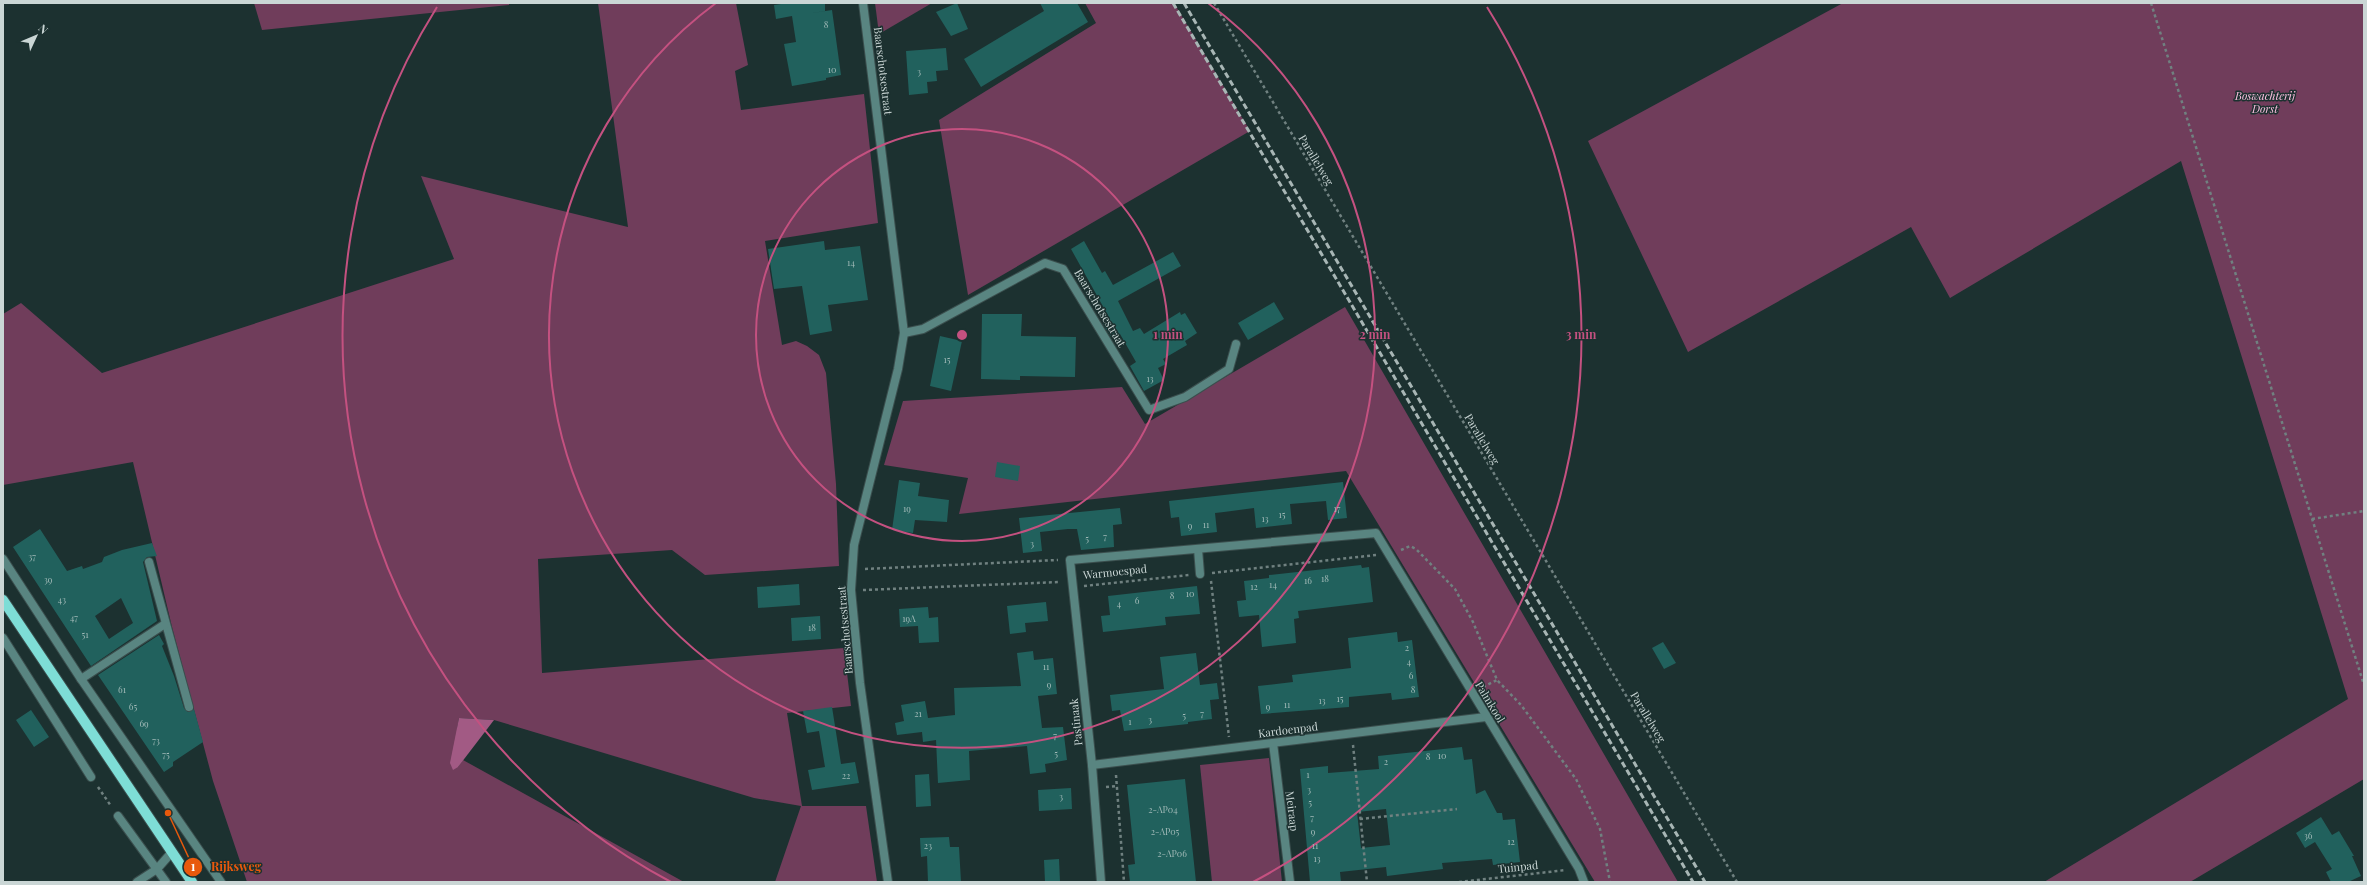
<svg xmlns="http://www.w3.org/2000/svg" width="2367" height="885" font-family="'Playfair Display',serif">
	<rect width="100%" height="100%" fill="#1c3130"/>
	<g fill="#703d5b">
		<path d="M254 3H509V5L262 30Z"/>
		<path d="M598 3H736L748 65 735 71 741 110 864 94 878 223 765 241 782 345 796 341 807 346 819 355 826 373 836 484 839 566 705 575 672 550 538 559 542 673 844 648 851 706 787 713 802 806H866L877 882H775L801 806 754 798 494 720 459 718 457 729 458 767 463 760 684 882H247L213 781 172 627 133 462 3 485V314L21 303 102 373 454 259 421 176 628 227Z"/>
		<path d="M875 3H932L879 34Z"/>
		<path d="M1085 3H1174L1250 131 968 295 939 120 1096 23Z"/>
		<path d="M1843 3H2364V779L2190 882H2044L2348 699 2181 161 1950 298 1911 227 1688 352 1588 141Z"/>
		<path d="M1345 307 1678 882H1595L1346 471 959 514 968 478 884 465 903 401 1122 387 1145 424Z"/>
		<path d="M1269 758 1282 882H1212L1200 765Z"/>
	</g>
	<path fill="#a25a84" d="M459 718 494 720 458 767 453 770 450 763Z"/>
	<g fill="#21615d" fill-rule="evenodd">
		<path d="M788 3H825V11L806 14 832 10 841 75 826 78V80L792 86 784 44 796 42 792 16 776 19 774 5Z"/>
		<path d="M957 3 968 29 951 36 936 12Z"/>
		<path d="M1040 3H1077L1088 22 981 87 964 59 1044 11Z"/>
		<path d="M946 48 948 70 936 71 937 81 927 82 928 93 909 95 906 51Z"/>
		<path d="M824 241 825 250 860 246 868 300 828 305 832 331 810 335 802 286 774 289 768 249Z"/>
		<path d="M1084 241 1102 273 1105 271 1113 285 1173 252 1181 266 1118 301 1133 331 1140 328 1144 334 1180 312 1181 315 1185 313 1197 333 1185 341 1187 345 1163 359 1166 364 1158 368 1164 380 1144 391 1130 366 1136 362 1120 334 1112 338 1104 326 1103 323 1110 319 1071 249Z"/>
		<path d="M1274 302 1284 319 1248 340 1238 323Z"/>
		<path d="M982 314H1022L1021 336 1076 337 1075 377 1020 376V380L981 379Z"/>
		<path d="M940 336 962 341 951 391 930 386Z"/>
		<path d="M997 462 1020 466 1018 481 995 477Z"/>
		<path d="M899 480 920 483 918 496 949 500 947 522 915 520 913 533 892 530Z"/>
		<path d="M1343 482 1347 518 1328 520 1326 501 1290 504 1292 524 1256 528 1254 508 1224 512 1215 513 1217 532 1181 536 1179 517 1171 518 1169 501Z"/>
		<path d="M1120 508 1122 524 1113 525 1114 547 1081 550 1077 529H1068L1040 532 1042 551 1023 553 1019 518Z"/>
		<path d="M40 529 67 571 82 566 83 569 102 562 104 557 122 550 152 543 157 556 147 557 143 562 157 621 91 666 13 547ZM121 598 133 623 109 639 95 616Z"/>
		<path d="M1361 565 1362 568 1369 567 1373 602 1298 611 1299 618 1294 619 1296 643 1262 647 1259 615 1239 617 1237 601 1246 600 1244 581 1269 578V575Z"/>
		<path d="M799 584 800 605 758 608 757 587Z"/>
		<path d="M1197 586 1200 614 1165 617 1166 625 1103 632 1101 616 1110 615 1108 596Z"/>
		<path d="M1046 602 1048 621 1025 623 1026 632 1010 634 1007 606Z"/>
		<path d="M928 607 929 618 938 617 939 642 919 643 918 626 900 627 899 609Z"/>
		<path d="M820 616 821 639 792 641 791 618Z"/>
		<path d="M1397 632 1398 642 1412 640 1419 697 1392 700 1391 693 1349 697V707L1261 714 1258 686 1293 682 1292 675 1351 668 1348 638Z"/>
		<path d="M159 635 164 644 162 646 174 676 184 708 188 712 194 709 203 742 173 762V766L164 772 98 675Z"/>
		<path d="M1663 642 1676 663 1664 669 1652 648Z"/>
		<path d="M1033 651 1034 660 1053 658 1057 694 1038 696 1042 728 1063 727 1067 760 1045 764 1046 772 1030 774 1027 746 969 751 970 780 938 783 936 740 923 742 922 732 897 735 895 723 904 721 901 705 925 701 928 718 955 715 954 688 1021 686 1017 653Z"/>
		<path d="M1196 653 1200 685 1217 683 1219 699 1210 700 1212 719 1188 722V724L1124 731 1120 710 1112 711 1110 695 1164 689 1160 657Z"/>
		<path d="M832 707 841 764 855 762 859 783 812 790 808 770 825 767 819 731 807 733 803 711Z"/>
		<path d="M31 710 49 737 34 747 16 720Z"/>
		<path d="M1462 747 1464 760 1472 759 1476 794 1485 790 1497 813H1502L1503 820 1515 819 1520 862 1493 865 1492 859 1442 863 1443 869 1387 876 1386 867 1340 872 1341 882H1310L1300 769 1328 766V773L1379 769 1378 756ZM1386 809 1390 845 1361 848 1357 812Z"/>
		<path d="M929 774 931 806 916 807 915 775Z"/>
		<path d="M1185 779 1196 882H1130L1128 865 1135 864 1127 785Z"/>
		<path d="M1071 788 1072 809 1039 811 1038 790Z"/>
		<path d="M2321 817 2332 835 2339 831 2354 856H2352L2361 876 2348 882H2331L2326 872 2332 869 2315 842 2305 848 2296 833Z"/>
		<path d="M949 837 950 847H959L961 882H928L927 856 921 857 920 838Z"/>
		<path d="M1059 859 1060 882H1045L1044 860Z"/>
	</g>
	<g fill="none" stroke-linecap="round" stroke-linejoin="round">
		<g stroke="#3b4f4e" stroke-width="10">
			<g id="service">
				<path d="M1198 549 1200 574"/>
				<path d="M149 562 189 707"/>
				<path d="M81 679 165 624"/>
			</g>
		</g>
		<g stroke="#3b4f4e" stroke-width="10">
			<g id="minor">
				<path d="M863 3 904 333 898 369 854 545 851 590 860 683 888 882"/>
				<path d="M904 333 923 329 1045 263 1063 269 1149 410 1185 397 1229 369 1236 344"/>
				<path d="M3 559 81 679 221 882"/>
				<path d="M3 638 91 777"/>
				<path d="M1273 743 1290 882"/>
				<path d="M1092 765 1486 717"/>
				<path d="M118 816 166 882"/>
				<path d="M137 882 157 869 172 852"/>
				<path d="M1101 882 1092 765 1070 560 1376 533 1579 869 1584 882"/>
			</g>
		</g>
		<g stroke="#3b4f4e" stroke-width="12">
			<path id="primary" d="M3 600 192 882"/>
		</g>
		<g stroke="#708180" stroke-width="2.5" stroke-dasharray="3 3" stroke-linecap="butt">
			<path d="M1214 3 1737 882"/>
			<path d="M2151 3 2364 685"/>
			<path d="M2312 519 2364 511"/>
			<path d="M1401 550 1410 546 1416 549 1455 589 1473 622 1497 680 1521 705 1576 779 1600 829 1610 882"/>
			<path d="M865 569 1058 560"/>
			<path d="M1212 573 1376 555"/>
			<path d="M1211 581 1229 737"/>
			<path d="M1084 586 1189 575"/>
			<path d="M863 590 1059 582"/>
			<path d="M1483 687 1497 680"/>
			<path d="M1353 745 1367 882"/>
			<path d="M1116 775 1124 882"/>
			<path d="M98 787 111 806"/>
			<path d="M1106 787 1117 786"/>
			<path d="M1360 819 1457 809"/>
			<path d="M1459 882 1566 870"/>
		</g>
		<use href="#service" stroke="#598581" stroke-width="8"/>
		<use href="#minor" stroke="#598581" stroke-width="8"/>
		<use href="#primary" stroke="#7eddd6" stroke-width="10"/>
		<g stroke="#a8b6b5" stroke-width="3" stroke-dasharray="6 3" stroke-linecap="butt">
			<path d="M1173 3 1693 882"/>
			<path d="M1184 3 1705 882"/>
		</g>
	</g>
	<g fill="none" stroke="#c45180" stroke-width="2">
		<circle cx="962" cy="335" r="206"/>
		<path d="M1208 3A413 413 0 1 1 716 3"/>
		<path d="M671 882A619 619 0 0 1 437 7M1487 7A619 619 0 0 1 1253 882"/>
	</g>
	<g text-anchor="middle" stroke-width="3" stroke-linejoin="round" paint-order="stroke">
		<g font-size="9" fill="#a0b9b7">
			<text x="826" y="28">8</text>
			<text x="832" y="73">10</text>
			<text x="919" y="75">3</text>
			<text x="851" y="266">14</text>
			<text x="947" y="363">15</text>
			<text x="1150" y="382">13</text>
			<text x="907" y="512">19</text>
			<text x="1337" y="512">17</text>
			<text x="1282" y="518">15</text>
			<text x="1265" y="522">13</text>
			<text x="1206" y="528">11</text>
			<text x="1190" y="529">9</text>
			<text x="1105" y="540">7</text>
			<text x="1087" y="542">5</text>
			<text x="1032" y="547">3</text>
			<text x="32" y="560">37</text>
			<text x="1325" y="582">18</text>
			<text x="48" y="583">39</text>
			<text x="1308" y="584">16</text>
			<text x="1273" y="588">14</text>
			<text x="1254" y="590">12</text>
			<text x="1190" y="597">10</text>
			<text x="1172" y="599">8</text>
			<text x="62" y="603">43</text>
			<text x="1137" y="604">6</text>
			<text x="1119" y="607">4</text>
			<text x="74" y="621">47</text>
			<text x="909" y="622">19A</text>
			<text x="812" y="631">18</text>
			<text x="85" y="638">51</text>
			<text x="1407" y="651">2</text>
			<text x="1409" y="665">4</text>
			<text x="1046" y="670">11</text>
			<text x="1411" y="679">6</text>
			<text x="1049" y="688">9</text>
			<text x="122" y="693">61</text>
			<text x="1413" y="693">8</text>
			<text x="1340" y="702">15</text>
			<text x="1322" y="704">13</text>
			<text x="1287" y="708">11</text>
			<text x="133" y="710">65</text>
			<text x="1268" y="710">9</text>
			<text x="918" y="717">21</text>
			<text x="1202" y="717">7</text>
			<text x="1184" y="719">5</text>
			<text x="1150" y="723">3</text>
			<text x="1130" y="725">1</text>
			<text x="144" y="727">69</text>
			<text x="1055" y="739">7</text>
			<text x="156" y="744">73</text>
			<text x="1056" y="757">5</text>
			<text x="166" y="758">75</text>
			<text x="1442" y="759">10</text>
			<text x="1428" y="760">8</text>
			<text x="1386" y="765">2</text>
			<text x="1308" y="778">1</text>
			<text x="846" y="779">22</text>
			<text x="1309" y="793">3</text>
			<text x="1061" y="800">3</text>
			<text x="1310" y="806">5</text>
			<text x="1163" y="813">2-AP04</text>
			<text x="1312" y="821">7</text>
			<text x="1165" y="835">2-AP05</text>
			<text x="1313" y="835">9</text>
			<text x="2308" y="839">36</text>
			<text x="1511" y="845">12</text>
			<text x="928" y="849">23</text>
			<text x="1315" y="849">11</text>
			<text x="1172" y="857">2-AP06</text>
			<text x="1317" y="862">13</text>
		</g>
		<g font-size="11" fill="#cad6d5" stroke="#1c3130">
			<text transform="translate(883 71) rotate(83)" y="4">Baarschotsestraat</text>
			<text transform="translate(1316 160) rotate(59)" y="4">Parallelweg</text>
			<text transform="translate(1100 308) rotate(59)" y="4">Baarschotsestraat</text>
			<text transform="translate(1482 439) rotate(59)" y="4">Parallelweg</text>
			<text transform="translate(1115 572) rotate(-6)" y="4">Warmoespad</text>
			<text transform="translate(845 630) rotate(-95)" y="4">Baarschotsestraat</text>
			<text transform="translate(1490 702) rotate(59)" y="4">Palmkool</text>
			<text transform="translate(1648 717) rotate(59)" y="4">Parallelweg</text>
			<text transform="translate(1076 722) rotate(-96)" y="4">Pastinaak</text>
			<text transform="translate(1288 730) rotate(-7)" y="4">Kardoenpad</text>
			<text transform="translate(1292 811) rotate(83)" y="4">Meiraap</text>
			<text transform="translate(1518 867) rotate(-6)" y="4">Tuinpad</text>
		</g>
		<g font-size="11" font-style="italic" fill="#fec0e2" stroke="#1c3130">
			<text x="2265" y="100">Boswachterij<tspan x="2265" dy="13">Dorst</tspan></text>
		</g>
	</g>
	<circle cx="962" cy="335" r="6" fill="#c45180" stroke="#1c3130" stroke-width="2"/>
	<g font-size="12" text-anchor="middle" font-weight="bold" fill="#c45180" stroke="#1c3130" stroke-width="3" stroke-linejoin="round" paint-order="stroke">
		<text x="1168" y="339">1 min</text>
		<text x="1375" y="339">2 min</text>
		<text x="1581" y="339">3 min</text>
	</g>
	<path fill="none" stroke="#e8590c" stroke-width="1.5" d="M168 813L193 867"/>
	<g fill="#e8590c" stroke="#1c3130" stroke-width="1.5">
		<circle cx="168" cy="813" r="4"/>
		<circle cx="193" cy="867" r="10"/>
	</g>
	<g font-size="12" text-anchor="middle" font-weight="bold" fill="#fff">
		<text x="193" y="871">1</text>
	</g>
	<g font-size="12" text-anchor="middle" font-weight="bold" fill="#e8590c" stroke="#1c3130" stroke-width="3" stroke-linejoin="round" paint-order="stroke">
		<text x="236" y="871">Rijksweg</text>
	</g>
	<rect width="2367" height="885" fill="none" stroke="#cad6d5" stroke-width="8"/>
	<g transform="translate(36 36) rotate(46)" stroke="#1c3130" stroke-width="3" paint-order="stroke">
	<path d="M0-3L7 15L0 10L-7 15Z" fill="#cad6d5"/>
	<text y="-6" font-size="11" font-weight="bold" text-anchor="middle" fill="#cad6d5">N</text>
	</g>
</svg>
